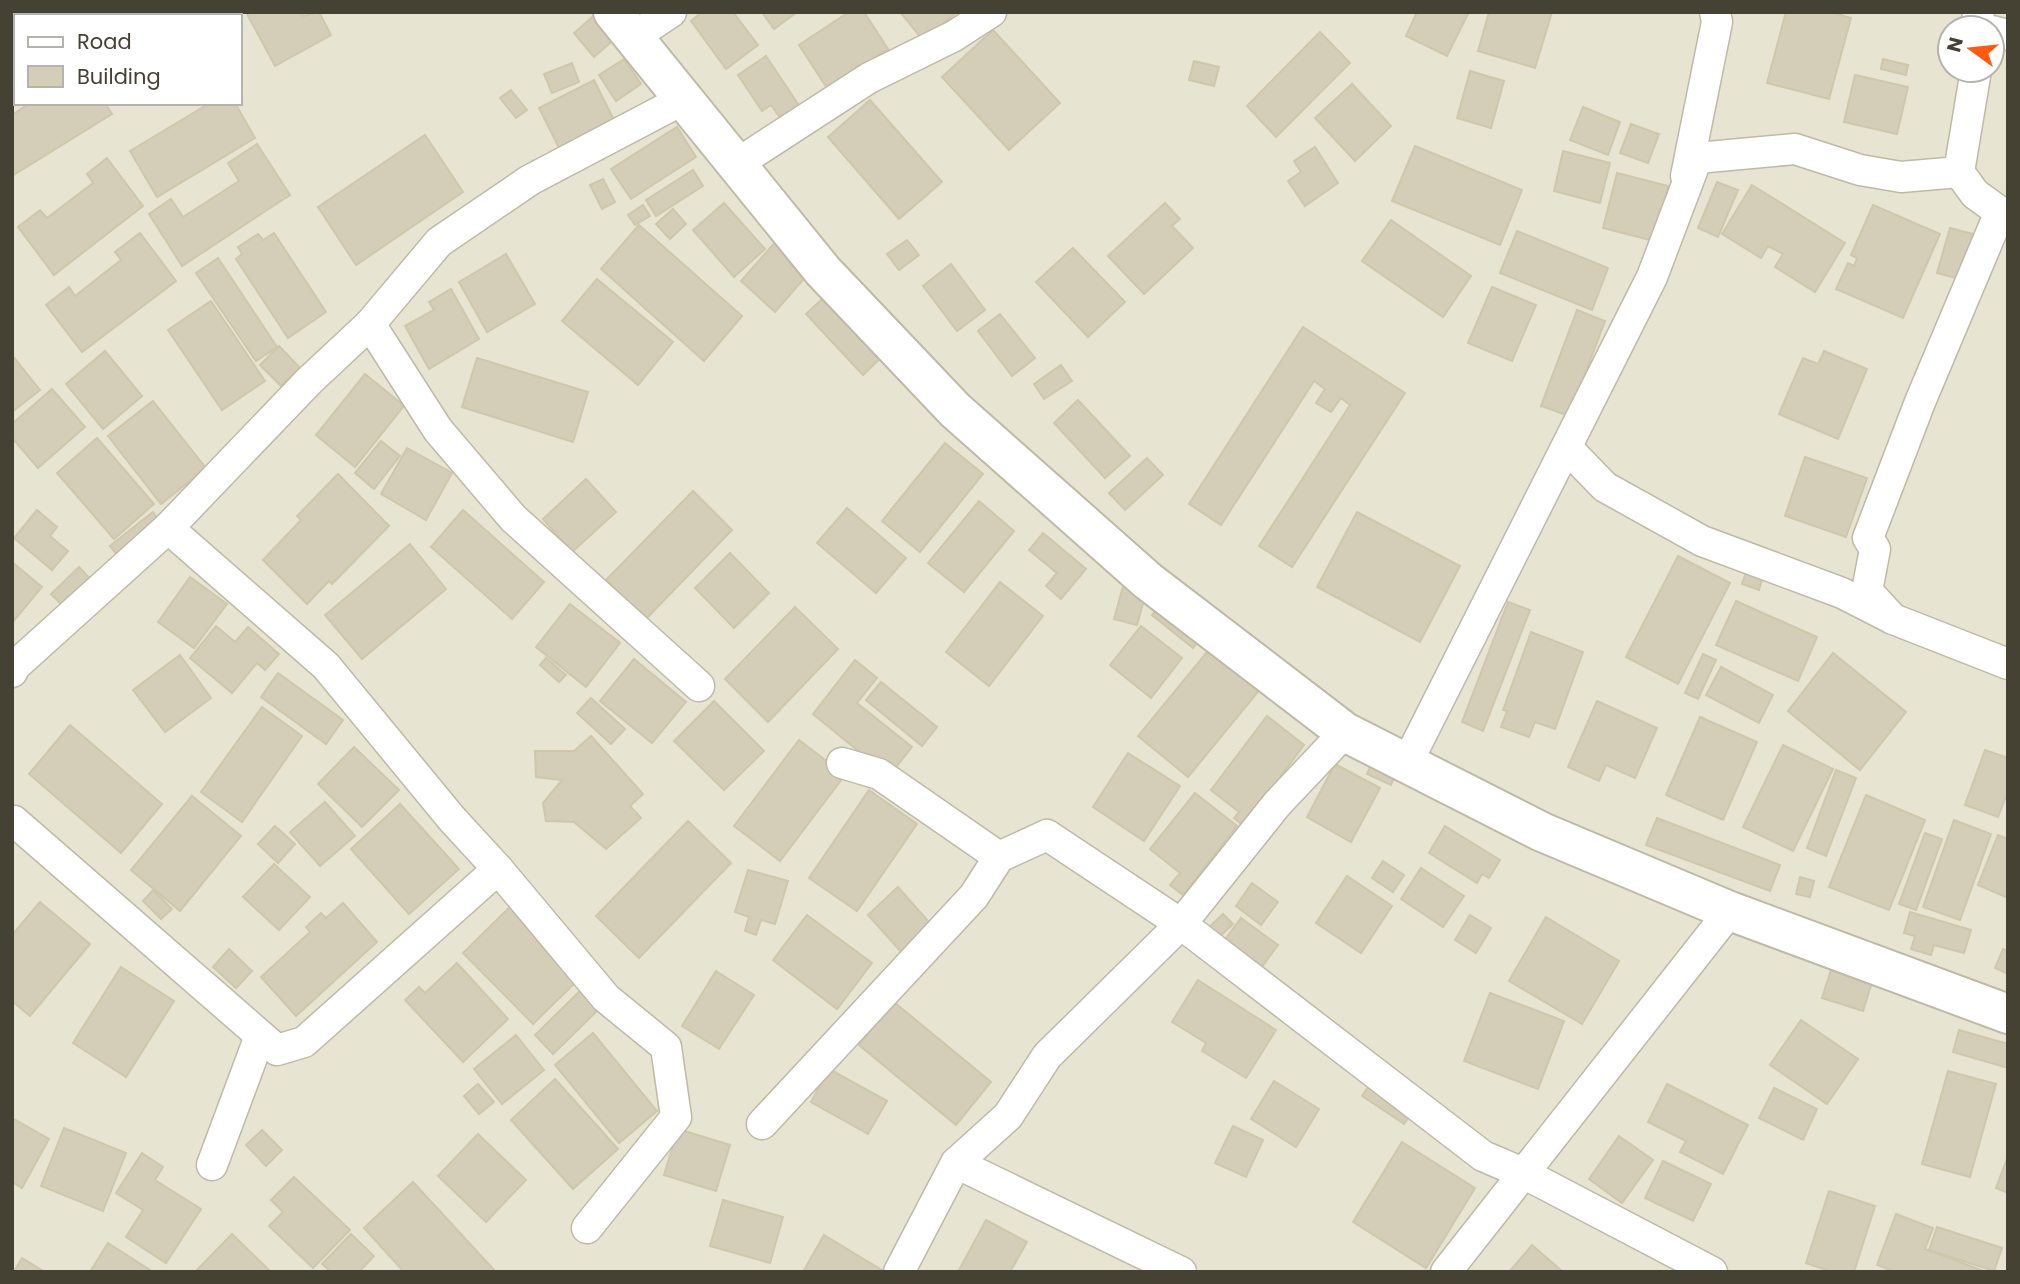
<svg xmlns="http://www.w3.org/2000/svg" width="2020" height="1284" font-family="Poppins,sans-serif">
	<rect width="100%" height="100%" fill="#f2f0e4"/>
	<path fill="#e7e4d1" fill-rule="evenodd" d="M12 12H2008V1272H12ZM16 16H240V103H16ZM1950 28H1992V70H1950Z"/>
	<g fill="#d4ceb9" stroke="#cfc7ac" stroke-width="2">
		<path d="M246 12H301L303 16 319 12 331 35 275 66Z"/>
		<path d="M598 12 618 36 594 57 574 33Z"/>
		<path d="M702 12H733L758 45 726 69 691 21Z"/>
		<path d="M762 12H797L774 29Z"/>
		<path d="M849 12H864L888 49 827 88 799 45Z"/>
		<path d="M900 12H957L923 40Z"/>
		<path d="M1417 12H1469L1447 56 1406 36Z"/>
		<path d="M1489 12H1552L1535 68 1478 51Z"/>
		<path d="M1786 12H1830L1851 18 1829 99 1767 83Z"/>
		<path d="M993 30 1060 103 1009 150 942 77Z"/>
		<path d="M1320 32 1350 63 1276 137 1247 106Z"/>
		<path d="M766 56 802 110 783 122 771 105 762 111 738 75Z"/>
		<path d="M624 59 641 84 616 101 599 75Z"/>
		<path d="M1883 59 1908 65 1906 75 1881 69Z"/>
		<path d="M1194 61 1219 67 1214 86 1189 80Z"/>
		<path d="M572 63 579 82 552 93 544 74Z"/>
		<path d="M1470 71 1504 81 1491 128 1457 118Z"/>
		<path d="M1855 75 1908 87 1897 134 1844 122Z"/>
		<path d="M594 80 615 122 560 150 539 108Z"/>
		<path d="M1352 84 1391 126 1355 161 1315 118Z"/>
		<path d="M511 90 527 110 516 118 500 98Z"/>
		<path d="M870 100 942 182 899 219 828 137Z"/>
		<path d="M30 103H105L112 114 12 176V115Z"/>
		<path d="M210 103H235L255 138 157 197 130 151Z"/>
		<path d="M1583 107 1620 122 1608 155 1570 140Z"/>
		<path d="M1631 124 1659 134 1648 163 1620 153Z"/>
		<path d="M677 127 696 157 631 199 611 169Z"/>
		<path d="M425 135 463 192 356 265 318 207Z"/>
		<path d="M257 144 290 195 182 266 149 214 171 199 183 217 239 181 228 163Z"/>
		<path d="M1415 146 1522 190 1500 245 1392 201Z"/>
		<path d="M1315 147 1338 183 1305 206 1288 181 1301 172 1294 161Z"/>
		<path d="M1563 151 1610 163 1600 203 1554 191Z"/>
		<path d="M107 158 143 206 54 275 18 227 40 210 47 218 93 183 87 174Z"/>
		<path d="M693 170 703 186 656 216 646 200Z"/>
		<path d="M1617 173 1668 186 1654 241 1603 228Z"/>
		<path d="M603 179 615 202 602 209 590 185Z"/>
		<path d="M1717 182 1738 190 1718 237 1698 228Z"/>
		<path d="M1752 185 1845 243 1815 292 1775 267 1783 254 1768 246 1761 258 1722 234Z"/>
		<path d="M724 203 765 249 734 277 693 230Z"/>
		<path d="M1165 203 1180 219 1172 226 1193 248 1144 294 1108 256Z"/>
		<path d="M643 205 650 216 635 225 628 215Z"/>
		<path d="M1873 205 1940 234 1903 318 1836 289 1848 263 1854 266 1857 258 1851 255Z"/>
		<path d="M673 209 686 224 670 239 656 224Z"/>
		<path d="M1391 220 1471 276 1443 317 1362 261Z"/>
		<path d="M639 225 742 316 704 361 601 269Z"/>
		<path d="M1950 228 1973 234 1960 279 1937 273Z"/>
		<path d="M1517 231 1608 268 1592 310 1500 273Z"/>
		<path d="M140 233 176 281 82 352 46 305 69 287 75 296 121 260 115 252Z"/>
		<path d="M274 233 326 312 288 338 236 259 242 254 238 247 258 234 263 240Z"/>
		<path d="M779 238 813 268 775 312 741 281Z"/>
		<path d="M907 240 919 255 899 270 887 254Z"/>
		<path d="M1073 248 1125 302 1088 337 1036 282Z"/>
		<path d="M506 254 535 304 487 332 459 282Z"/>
		<path d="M218 258 277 347 256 361 196 273Z"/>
		<path d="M951 264 985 310 957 331 923 286Z"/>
		<path d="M597 279 673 342 638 385 562 321Z"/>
		<path d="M1492 287 1536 305 1512 361 1468 343Z"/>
		<path d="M451 289 479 339 429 369 405 326 434 310 429 302Z"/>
		<path d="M832 290 889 350 863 375 806 314Z"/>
		<path d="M211 301 265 381 222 410 168 330Z"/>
		<path d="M1577 310 1605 321 1569 416 1541 406Z"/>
		<path d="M1000 314 1035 358 1012 376 978 331Z"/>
		<path d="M1303 327 1405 393 1292 567 1259 546 1350 405 1341 398 1331 412 1316 403 1325 389 1314 381 1221 525 1189 504Z"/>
		<path d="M279 346 300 368 281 386 260 365Z"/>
		<path d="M105 351 142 396 103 429 66 384Z"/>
		<path d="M1824 351 1867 369 1838 439 1779 414 1803 358 1818 364Z"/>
		<path d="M12 355 40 390 12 412Z"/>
		<path d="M477 358 588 392 573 442 462 407Z"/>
		<path d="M1061 365 1072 381 1044 399 1034 384Z"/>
		<path d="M365 374 404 406 355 467 316 435Z"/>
		<path d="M52 389 85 427 38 468 12 438V424Z"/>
		<path d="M1078 400 1130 456 1105 478 1054 423Z"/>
		<path d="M153 401 206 468 161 504 108 436Z"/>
		<path d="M97 438 154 504 114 539 57 473Z"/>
		<path d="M381 441 400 456 374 489 355 473Z"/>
		<path d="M945 443 983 474 920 552 882 521Z"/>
		<path d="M407 448 452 473 426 520 381 494Z"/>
		<path d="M1805 457 1867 478 1846 537 1785 516Z"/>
		<path d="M1147 458 1163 475 1125 510 1109 493Z"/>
		<path d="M338 474 389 526 332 584 329 581 307 604 263 560 301 520 297 516Z"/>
		<path d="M586 479 616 512 572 552 543 519Z"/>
		<path d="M693 491 732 530 646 619 606 580Z"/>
		<path d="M979 501 1014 531 964 592 928 563Z"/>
		<path d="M847 508 906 558 876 593 817 543Z"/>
		<path d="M37 510 57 527 50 536 68 551 52 570 14 538Z"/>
		<path d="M463 510 544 582 512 619 431 547Z"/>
		<path d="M153 512 163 525 120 559 110 546Z"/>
		<path d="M1357 512 1460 566 1420 642 1317 587Z"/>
		<path d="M1043 533 1086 569 1061 599 1046 586 1057 573 1029 550Z"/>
		<path d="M410 544 446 589 362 659 325 615Z"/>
		<path d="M730 553 769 593 734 628 695 588Z"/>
		<path d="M1678 556 1730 583 1678 684 1626 657Z"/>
		<path d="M12 562 42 587 12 623Z"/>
		<path d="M1749 565 1765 570 1759 590 1742 584Z"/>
		<path d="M79 567 92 581 68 611 51 594Z"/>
		<path d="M190 577 227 604 194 648 158 622Z"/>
		<path d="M1000 582 1043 616 989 686 946 652Z"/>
		<path d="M1124 583 1147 589 1137 625 1114 619Z"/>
		<path d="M1165 599 1206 631 1193 648 1152 615Z"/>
		<path d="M1736 601 1817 637 1798 681 1716 645Z"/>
		<path d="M1508 602 1530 610 1483 731 1462 722Z"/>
		<path d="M570 604 620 643 586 687 536 647Z"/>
		<path d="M795 607 838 649 768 722 725 679Z"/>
		<path d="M216 626 235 642 248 627 279 654 265 670 257 663 232 693 190 658Z"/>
		<path d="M1141 626 1182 658 1151 698 1110 665Z"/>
		<path d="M1531 632 1583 652 1555 729 1535 722 1529 737 1501 727 1507 711 1503 710Z"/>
		<path d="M1212 646 1262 687 1188 777 1138 736Z"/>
		<path d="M1833 653 1906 712 1860 770 1788 711Z"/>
		<path d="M1703 654 1716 660 1698 699 1685 693Z"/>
		<path d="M180 655 211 698 165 732 133 690Z"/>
		<path d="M546 658 566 675 559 682 540 665Z"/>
		<path d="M634 659 686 702 652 743 600 701Z"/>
		<path d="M855 660 877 678 857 703 912 747 889 776 813 714Z"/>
		<path d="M1721 667 1773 695 1759 723 1706 695Z"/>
		<path d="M278 673 343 720 326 744 261 697Z"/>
		<path d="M881 682 937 727 922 746 866 700Z"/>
		<path d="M591 698 625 729 611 744 577 713Z"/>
		<path d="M714 701 764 751 724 790 674 741Z"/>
		<path d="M1597 701 1657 728 1635 778 1606 765 1599 781 1568 767Z"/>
		<path d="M262 707 302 736 242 822 201 792Z"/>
		<path d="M1267 716 1304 745 1244 826 1234 818 1239 812 1211 790Z"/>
		<path d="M1700 717 1757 742 1723 820 1666 795Z"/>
		<path d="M70 725 162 804 121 853 29 774Z"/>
		<path d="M591 736 643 794 630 806 641 818 606 849 574 822 546 821 543 803 562 780 536 777 535 751H574Z"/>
		<path d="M799 740 845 775 780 861 734 826Z"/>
		<path d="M1783 745 1833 769 1793 851 1743 827Z"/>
		<path d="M354 747 399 790 362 827 318 784Z"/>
		<path d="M1985 750 2008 758V791L1998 817 1965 805Z"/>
		<path d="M1128 753 1180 786 1144 841 1093 807Z"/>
		<path d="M1374 758 1398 769 1391 785 1367 774Z"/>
		<path d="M1335 764 1380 788 1351 842 1307 817Z"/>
		<path d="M1836 770 1856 778 1826 856 1807 848Z"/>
		<path d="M869 790 917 824 857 911 809 878Z"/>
		<path d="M1195 793 1237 826 1183 895 1170 885 1180 873 1150 849Z"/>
		<path d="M1866 795 1925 820 1889 910 1829 887Z"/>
		<path d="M192 796 241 836 180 911 131 870Z"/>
		<path d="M325 802 355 836 320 866 290 832Z"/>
		<path d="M400 804 459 869 409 914 351 849Z"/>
		<path d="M1657 818 1780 865 1770 891 1646 845Z"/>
		<path d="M1954 820 1991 834 1960 920 1923 907Z"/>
		<path d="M688 821 731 863 639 958 596 916Z"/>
		<path d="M275 826 295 844 278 863 258 844Z"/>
		<path d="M1445 826 1500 860 1489 878 1482 874 1477 883 1429 853Z"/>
		<path d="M1925 833 1942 839 1916 910 1899 904Z"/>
		<path d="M1998 835 2008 839V898L1978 885Z"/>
		<path d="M1383 861 1404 875 1393 892 1372 878Z"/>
		<path d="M274 864 310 897 279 930 243 897Z"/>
		<path d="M1421 868 1464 896 1443 927 1401 899Z"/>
		<path d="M748 870 788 881 775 924 761 920 756 935 745 931 749 917 735 912Z"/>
		<path d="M1347 876 1392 906 1361 953 1316 923Z"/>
		<path d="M1800 877 1814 881 1810 897 1796 894Z"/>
		<path d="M1252 883 1278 902 1261 925 1236 906Z"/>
		<path d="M898 887 934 928 904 955 868 915Z"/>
		<path d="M153 890 172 909 161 919 143 901Z"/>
		<path d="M40 902 90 944 30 1016 12 1001V935Z"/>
		<path d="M343 903 377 942 296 1016 261 977 310 932 306 927 321 913 326 918Z"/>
		<path d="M510 907 580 978 533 1024 463 953Z"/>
		<path d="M1910 912 1971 930 1964 953 1934 945 1931 955 1911 949 1915 936 1904 933Z"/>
		<path d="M1223 914 1233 924 1214 942 1204 932Z"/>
		<path d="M807 915 872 963 837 1009 773 960Z"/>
		<path d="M1470 915 1491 928 1476 953 1455 940Z"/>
		<path d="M1546 917 1619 961 1582 1024 1509 981Z"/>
		<path d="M1241 918 1278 945 1258 972 1221 945Z"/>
		<path d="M229 949 252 971 236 988 213 967Z"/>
		<path d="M2003 949 2008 951V974L1995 968Z"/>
		<path d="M457 963 508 1019 463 1062 405 1000 419 987 425 993Z"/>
		<path d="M121 967 174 1001 126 1077 73 1043Z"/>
		<path d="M1831 970 1872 982 1863 1011 1822 998Z"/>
		<path d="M716 971 754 995 719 1049 682 1026Z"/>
		<path d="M1198 980 1276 1030 1246 1078 1202 1051 1206 1043 1172 1022Z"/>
		<path d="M584 987 602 1006 553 1054 535 1035Z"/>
		<path d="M1490 993 1564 1021 1538 1089 1464 1061Z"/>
		<path d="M894 1002 991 1082 956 1125 859 1045Z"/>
		<path d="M1801 1020 1858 1059 1827 1104 1770 1065Z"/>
		<path d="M1959 1030 2008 1044V1068L1953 1052Z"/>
		<path d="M593 1033 657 1111 619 1143 555 1065Z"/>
		<path d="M516 1035 544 1070 502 1104 474 1069Z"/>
		<path d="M829 1069 887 1101 868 1134 811 1102Z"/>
		<path d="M1948 1071 1996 1084 1970 1177 1922 1164Z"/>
		<path d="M555 1079 618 1149 573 1189 511 1120Z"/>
		<path d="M1274 1081 1319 1109 1296 1147 1251 1119Z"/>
		<path d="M1372 1081 1414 1110 1404 1124 1362 1096Z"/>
		<path d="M478 1084 494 1102 479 1114 464 1096Z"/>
		<path d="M1667 1084 1748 1125 1723 1174 1680 1152 1686 1141 1648 1122Z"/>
		<path d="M1774 1088 1817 1109 1803 1140 1759 1118Z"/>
		<path d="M12 1118 49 1139 22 1188 12 1182Z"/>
		<path d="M1233 1126 1263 1140 1246 1177 1215 1163Z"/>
		<path d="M64 1128 126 1153 103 1211 41 1186Z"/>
		<path d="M678 1129 730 1145 716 1191 664 1175Z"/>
		<path d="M262 1130 282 1150 266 1166 246 1145Z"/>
		<path d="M478 1134 526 1180 486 1222 438 1176Z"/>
		<path d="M1619 1136 1653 1160 1622 1203 1589 1179Z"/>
		<path d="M1402 1142 1475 1188 1426 1268 1353 1222Z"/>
		<path d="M142 1153 163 1167 155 1180 201 1209 166 1263 126 1237 143 1210 116 1193Z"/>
		<path d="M2008 1156V1193L1996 1188Z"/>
		<path d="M1663 1161 1711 1184 1693 1221 1645 1198Z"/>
		<path d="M294 1177 350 1230 313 1268 269 1226 283 1212 271 1200Z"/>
		<path d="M413 1182 496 1272H404L364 1228Z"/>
		<path d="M1829 1191 1875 1206 1854 1272H1832L1806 1263Z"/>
		<path d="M723 1200 783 1217 770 1263 710 1246Z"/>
		<path d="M1896 1214 1933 1228 1925 1249 1986 1272H1895L1877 1265Z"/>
		<path d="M986 1220 1027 1242 1010 1272H958Z"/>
		<path d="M1937 1227 2002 1248 1994 1271 1929 1250Z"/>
		<path d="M232 1234 271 1272H195Z"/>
		<path d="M351 1234 374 1256 359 1272H331L322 1264Z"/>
		<path d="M824 1235 885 1272H803Z"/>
		<path d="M108 1243 153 1272H90Z"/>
		<path d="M1532 1245 1563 1272H1509Z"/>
		<path d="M22 1258 45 1272H14Z"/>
	</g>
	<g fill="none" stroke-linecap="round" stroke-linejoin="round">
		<g stroke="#bebaa6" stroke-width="33">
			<g id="minor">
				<path d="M1975 28 1979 12"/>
				<path d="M1992 31 2008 35"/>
				<path d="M632 38 671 12"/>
				<path d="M735 165 869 78 954 36 991 12"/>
				<path d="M1686 176 1717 22 1715 12"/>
				<path d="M370 324 438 430 513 518 699 686"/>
				<path d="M1567 448 1605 487 1702 541 1842 593 1893 619 2008 664"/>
				<path d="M168 528 326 666 452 819 498 869 606 998 666 1047 676 1117 587 1228"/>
				<path d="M1893 619 1867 591 1875 549 1868 538 1920 402 2000 212 1975 194 1959 172"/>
				<path d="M12 672 15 666 168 528 309 381 370 324 439 242 530 180 682 100"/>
				<path d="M842 763 879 774 999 857"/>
				<path d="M1407 763 1652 277 1697 158 1795 149 1860 170 1901 177 1959 172 1976 70"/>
				<path d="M14 821 277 1050 304 1042 498 869"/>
				<path d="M762 1124 974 896 999 857 1047 835 1181 924 1483 1156 1525 1174 1712 1272"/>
				<path d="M956 1163 1181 1272"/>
				<path d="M212 1165 260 1036"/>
				<path d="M899 1272 956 1163 1008 1116 1047 1056 1181 924 1277 804 1345 732"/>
				<path d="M1446 1272 1730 911"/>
			</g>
		</g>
		<g stroke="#bebaa6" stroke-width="42">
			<path id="tertiary" d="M613 12 823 271 955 410 1148 581 1345 732 1542 832 1730 911 2008 1014"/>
		</g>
		<use href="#minor" stroke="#fff" stroke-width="30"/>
		<use href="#tertiary" stroke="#fff" stroke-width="38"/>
	</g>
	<rect width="2020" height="1284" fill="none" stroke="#454133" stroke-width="28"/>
	<rect x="14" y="14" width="228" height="91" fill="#ffffff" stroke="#b5b3ad" stroke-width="2"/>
	<rect x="28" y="37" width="35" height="10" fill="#ffffff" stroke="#b5b3ad" stroke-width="2"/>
	<text x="77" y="49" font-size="21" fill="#454133">Road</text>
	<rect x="28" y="66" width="35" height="21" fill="#d4ceb9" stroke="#b5b3ad" stroke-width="2"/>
	<text x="77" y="84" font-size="21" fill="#454133">Building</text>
	<g transform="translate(1971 49) rotate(285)"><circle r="33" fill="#ffffff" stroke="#b5b3ad" stroke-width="2"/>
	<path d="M0-5L12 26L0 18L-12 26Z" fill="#ff5b0e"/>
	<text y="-10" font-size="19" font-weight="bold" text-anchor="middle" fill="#454133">N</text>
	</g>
</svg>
